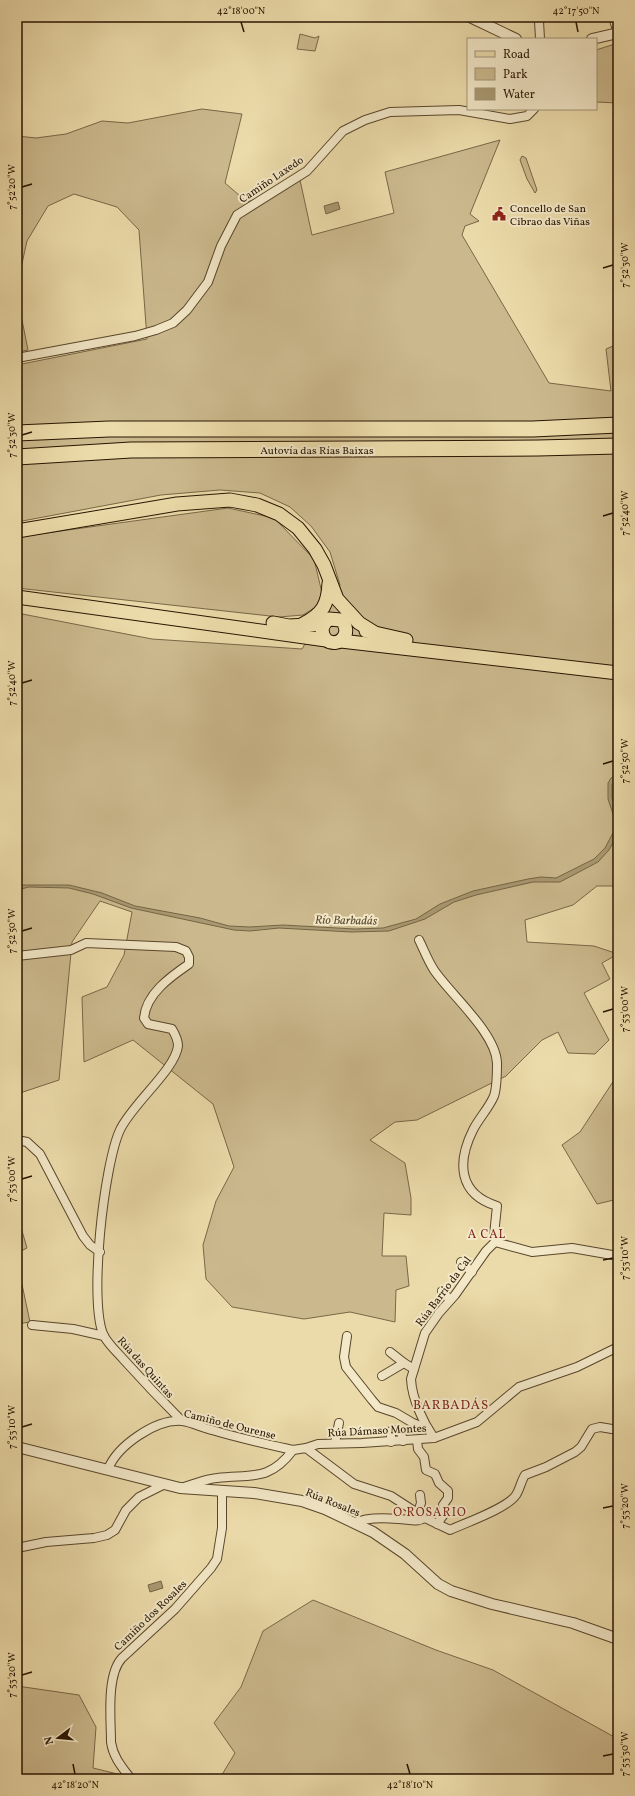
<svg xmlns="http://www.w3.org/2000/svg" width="635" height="1796" font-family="Vollkorn,serif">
	<rect width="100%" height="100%" fill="#ecdbaa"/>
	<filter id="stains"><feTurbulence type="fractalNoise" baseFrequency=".005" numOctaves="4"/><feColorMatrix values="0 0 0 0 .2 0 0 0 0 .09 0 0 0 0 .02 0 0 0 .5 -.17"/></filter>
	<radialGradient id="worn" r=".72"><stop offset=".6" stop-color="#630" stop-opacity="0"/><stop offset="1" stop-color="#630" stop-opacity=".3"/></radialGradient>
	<g fill="#cbb98d" stroke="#796747">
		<path d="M300 34 315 38 319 36 315 51 297 49Z"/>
		<path d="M618 43V103L596 102V50Z"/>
		<path d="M202 109 242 114 225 183 247 202 300 180 312 235 394 213 385 172 500 140 470 214 479 221 465 226 462 235 549 383 611 391 606 349 618 344V886H597L573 905 525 920 527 942 594 946 618 954 602 963 610 979 584 993 609 1040 595 1054 568 1053 558 1032 542 1040 506 1076 417 1120 395 1122 370 1140 405 1163 411 1198V1215L384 1213 382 1256H406L409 1286 396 1290 395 1322 350 1312 304 1319 232 1307 206 1279 203 1245 216 1201 234 1167 213 1104 133 1040 84 1062 82 997 107 987 124 955 132 912 100 901 72 942 59 1080 17 1094V613L152 639 302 649 340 585 330 552 311 526 290 507 260 493 220 490 161 495 17 522V365L147 339 139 230 117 207 74 194 48 206 27 241 17 286V136L36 138 66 134 102 121 128 123Z"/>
		<path d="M522 156 526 158 537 190 535 193 527 179 520 160Z"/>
		<path d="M17 295 28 350 17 352Z"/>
		<path d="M228 508 274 518 314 559 322 593 316 607 303 615 279 617 17 588V537Z"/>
		<path d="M618 1074V1199L597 1204 562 1145 580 1132Z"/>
		<path d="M17 1224H20L27 1248 17 1253Z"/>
		<path d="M17 1261 30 1322 17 1324Z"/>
		<path d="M313 1600 436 1650 493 1670 618 1739V1779H211L220 1778 235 1753 214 1723 241 1687 263 1631Z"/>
		<path d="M17 1686 79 1695 96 1727 93 1768 138 1779H17Z"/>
	</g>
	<g fill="#a99871" stroke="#756444">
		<path d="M338 202 340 209 326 214 324 206Z"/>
		<path d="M618 775V779L612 784V798L618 814 616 837 609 850 598 862 560 882H533L476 895 454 902 425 919 389 931 351 932 279 928 250 931 234 930 131 908 93 894 69 888 29 887 17 890V887L22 885H69L102 893 135 906 200 918 229 926 250 927 283 925 355 929 383 928 416 919 440 904 473 891 528 879 541 877 556 878 594 859 605 848 615 829V820L608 799V783L611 778Z"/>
		<path d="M161 1581 163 1588 150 1592 148 1585Z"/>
	</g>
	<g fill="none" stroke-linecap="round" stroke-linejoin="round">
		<g stroke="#58462b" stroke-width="10">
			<g id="minor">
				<path d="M613 17 618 33"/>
				<path d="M540 39 539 21 542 17"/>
				<path d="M17 358 135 336 156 330 173 323 187 310 208 282 221 246 237 215 307 171 343 131 365 120 390 112 459 110 510 119 527 116 534 109"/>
				<path d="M419 940C424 950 428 961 434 970 450 994 496 1033 497 1063 497 1072 497 1087 494 1096 489 1108 479 1118 473 1130 457 1162 458 1194 497 1206L494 1235 495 1242 486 1251 455 1295 439 1313 425 1333 411 1379C412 1399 423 1422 434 1438"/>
				<path d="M17 956 71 950 86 943 176 947 186 951 189 957V964C170 977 146 994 144 1018L148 1024 172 1029C175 1034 178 1040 178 1046 175 1070 132 1104 120 1130 104 1164 88 1304 104 1336 109 1345 117 1352 124 1360 143 1381 162 1401 182 1421"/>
				<path d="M17 1140 27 1142 40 1154 83 1236 90 1245 100 1252"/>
				<path d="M495 1242 532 1252 572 1248 618 1256"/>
				<path d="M461 1262 472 1272"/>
				<path d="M442 1291 450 1300"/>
				<path d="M32 1325 73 1329 104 1336"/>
				<path d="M347 1336 344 1357 346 1367 372 1400 378 1407 396 1413 413 1423 428 1429"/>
				<path d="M390 1352 404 1363"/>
				<path d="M382 1376 404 1363 414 1369"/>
				<path d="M417 1440 418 1449 424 1457 426 1470 435 1474 439 1483 448 1491V1498L443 1505 445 1513 437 1524"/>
				<path d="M391 1442V1431L393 1430 401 1432 403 1441"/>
				<path d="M335 1443 339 1423"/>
				<path d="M306 1448 318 1444 362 1443 434 1438 477 1422 519 1387 577 1367 618 1347"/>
				<path d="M108 1469C118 1445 156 1419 182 1421 192 1422 202 1428 212 1430 238 1438 266 1444 293 1450L306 1448 354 1484 391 1496 425 1518"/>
				<path d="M184 1487C195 1484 205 1479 217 1478 251 1474 269 1482 293 1450"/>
				<path d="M418 1512 421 1503 420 1495"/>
				<path d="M355 1523C366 1517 385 1518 398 1519 408 1519 416 1523 425 1518L450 1530C465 1523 508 1508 516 1495 520 1489 521 1481 525 1475L546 1467 575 1452 581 1447 592 1429 600 1427 618 1430"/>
				<path d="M17 1548 46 1542 94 1538 107 1535 115 1530 126 1510 139 1497 165 1484"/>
				<path d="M131 1779C122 1767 113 1757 111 1742 111 1720 106 1675 122 1658L175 1609 211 1568 217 1559 222 1528V1491"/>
			</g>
		</g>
		<g stroke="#58462b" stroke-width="12">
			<g id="tertiary">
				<path d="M470 17 516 39"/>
				<path d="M592 39 618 33"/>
				<path d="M17 1447 180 1488 254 1493 302 1501 325 1509 373 1532 405 1554 438 1584 451 1591 492 1604 573 1623 618 1639"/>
			</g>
		</g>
		<g stroke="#271501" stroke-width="15">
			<g id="primary">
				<path d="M17 531 177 504 230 500 257 505 279 514 298 528 315 549 324 565 337 599 359 623 375 633"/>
				<path d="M17 597 326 640C340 649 353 632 341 620L329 619C321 625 320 632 326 640"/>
				<path d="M273 623 289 626 324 624"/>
				<path d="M303 624C323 614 328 604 329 583"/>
				<path d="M366 631 406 640"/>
				<path d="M341 641 618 673"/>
			</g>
		</g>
		<g stroke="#271501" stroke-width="17">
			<g id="motorway">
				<path d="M17 433 109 429H533L618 425"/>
				<path d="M17 457 131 450 538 448 618 446"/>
			</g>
		</g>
		<use href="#minor" stroke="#f3e8c8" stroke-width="8"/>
		<use href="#tertiary" stroke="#f3e8c8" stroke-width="10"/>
		<use href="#primary" stroke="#ecdbaa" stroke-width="13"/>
		<use href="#motorway" stroke="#ecdbaa" stroke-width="15"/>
	</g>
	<path fill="none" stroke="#271501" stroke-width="1.5" d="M241 22 244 32M576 22 578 32M22 187 32 184M603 268 613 265M22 435 32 432M603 516 613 513M22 683 32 680M603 764 613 761M22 931 32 928M603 1012 613 1009M22 1179 32 1176M603 1260 613 1258M22 1427 32 1424M603 1508 613 1506M22 1675 32 1672M603 1756 613 1754M73 1764 75 1774M407 1764 410 1774"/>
	<defs>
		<g id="civic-bare" transform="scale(1.08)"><path d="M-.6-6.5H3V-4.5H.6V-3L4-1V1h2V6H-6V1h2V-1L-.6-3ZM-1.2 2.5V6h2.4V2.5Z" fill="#8f2418" stroke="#f3e8c8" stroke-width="2.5" paint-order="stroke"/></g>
	</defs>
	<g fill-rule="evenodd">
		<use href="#civic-bare" x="499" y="214"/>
	</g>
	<g text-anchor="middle" stroke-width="4" stroke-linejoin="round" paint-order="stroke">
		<g font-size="11" fill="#271501" stroke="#f3e8c8">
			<text transform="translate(271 179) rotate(-34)" y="4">Camiño Laxedo</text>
			<text x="317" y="454">Autovía das Rías Baixas</text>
			<text transform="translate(443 1291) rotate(-53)" y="4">Rúa Barrio da Cal</text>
			<text transform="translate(146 1367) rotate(48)" y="4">Rúa das Quintas</text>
			<text transform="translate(230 1424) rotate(14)" y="4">Camiño de Ourense</text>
			<text transform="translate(377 1430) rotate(-3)" y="4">Rúa Dámaso Montes</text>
			<text transform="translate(333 1502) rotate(22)" y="4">Rúa Rosales</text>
			<text transform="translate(150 1615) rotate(-44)" y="4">Camiño dos Rosales</text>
		</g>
		<g font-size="11" fill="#271501" stroke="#f3e8c8" text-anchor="start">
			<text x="510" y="212">Concello de San<tspan x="510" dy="13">Cibrao das Viñas</tspan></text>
		</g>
		<g font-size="12" font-style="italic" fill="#5b492e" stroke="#f3e8c8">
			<text transform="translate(346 920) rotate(1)" y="4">Río Barbadás</text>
		</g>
		<g font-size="12" letter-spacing="1" fill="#7a1f14" stroke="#f3e8c8">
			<text x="487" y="1238">A CAL</text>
			<text x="430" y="1516">O ROSARIO</text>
		</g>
		<g font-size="13" letter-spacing="1" fill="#7a1f14" stroke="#f3e8c8">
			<text x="451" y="1409">BARBADÁS</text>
		</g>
	</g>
	<rect width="635" height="1796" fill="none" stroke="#ecdbaa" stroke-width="44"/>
	<rect x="467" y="38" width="130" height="72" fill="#f3e8c8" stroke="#a19478"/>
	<rect x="475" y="51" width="20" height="6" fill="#ecdbaa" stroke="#a19478"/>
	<text x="503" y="58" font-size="12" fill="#271501">Road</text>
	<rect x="475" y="68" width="20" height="12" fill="#cbb98d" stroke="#a19478"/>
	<text x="503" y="78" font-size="12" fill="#271501">Park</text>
	<rect x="475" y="88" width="20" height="12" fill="#a99871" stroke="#a19478"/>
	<text x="503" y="98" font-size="12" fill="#271501">Water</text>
	<g transform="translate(58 1738) rotate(254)" stroke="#f3e8c8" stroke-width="3" paint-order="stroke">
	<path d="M0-3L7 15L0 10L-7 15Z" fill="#271501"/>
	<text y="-6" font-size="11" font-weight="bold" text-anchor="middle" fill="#271501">N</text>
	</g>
	<rect x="22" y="22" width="591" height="1752" fill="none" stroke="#271501" stroke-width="1.5"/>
	<g font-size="10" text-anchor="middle" fill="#271501">
		<text x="241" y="14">42°18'00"N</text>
		<text x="576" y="14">42°17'50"N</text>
		<text transform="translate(11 187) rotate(-90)" y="4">7°52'20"W</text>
		<text transform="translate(624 265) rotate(-90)" y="4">7°52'30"W</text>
		<text transform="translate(11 435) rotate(-90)" y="4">7°52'30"W</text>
		<text transform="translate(624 513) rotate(-90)" y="4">7°52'40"W</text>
		<text transform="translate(11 683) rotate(-90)" y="4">7°52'40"W</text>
		<text transform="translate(624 761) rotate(-90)" y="4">7°52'50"W</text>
		<text transform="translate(11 931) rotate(-90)" y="4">7°52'50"W</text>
		<text transform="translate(624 1009) rotate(-90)" y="4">7°53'00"W</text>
		<text transform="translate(11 1179) rotate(-90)" y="4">7°53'00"W</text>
		<text transform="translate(624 1258) rotate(-90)" y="4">7°53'10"W</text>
		<text transform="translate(11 1427) rotate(-90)" y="4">7°53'10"W</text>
		<text transform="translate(624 1506) rotate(-90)" y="4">7°53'20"W</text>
		<text transform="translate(11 1675) rotate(-90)" y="4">7°53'20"W</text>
		<text transform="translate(624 1754) rotate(-90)" y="4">7°53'30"W</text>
		<text x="75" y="1788">42°18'20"N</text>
		<text x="410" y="1788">42°18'10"N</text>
	</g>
	<rect width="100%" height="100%" filter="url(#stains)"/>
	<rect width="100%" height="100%" fill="url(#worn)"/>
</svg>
